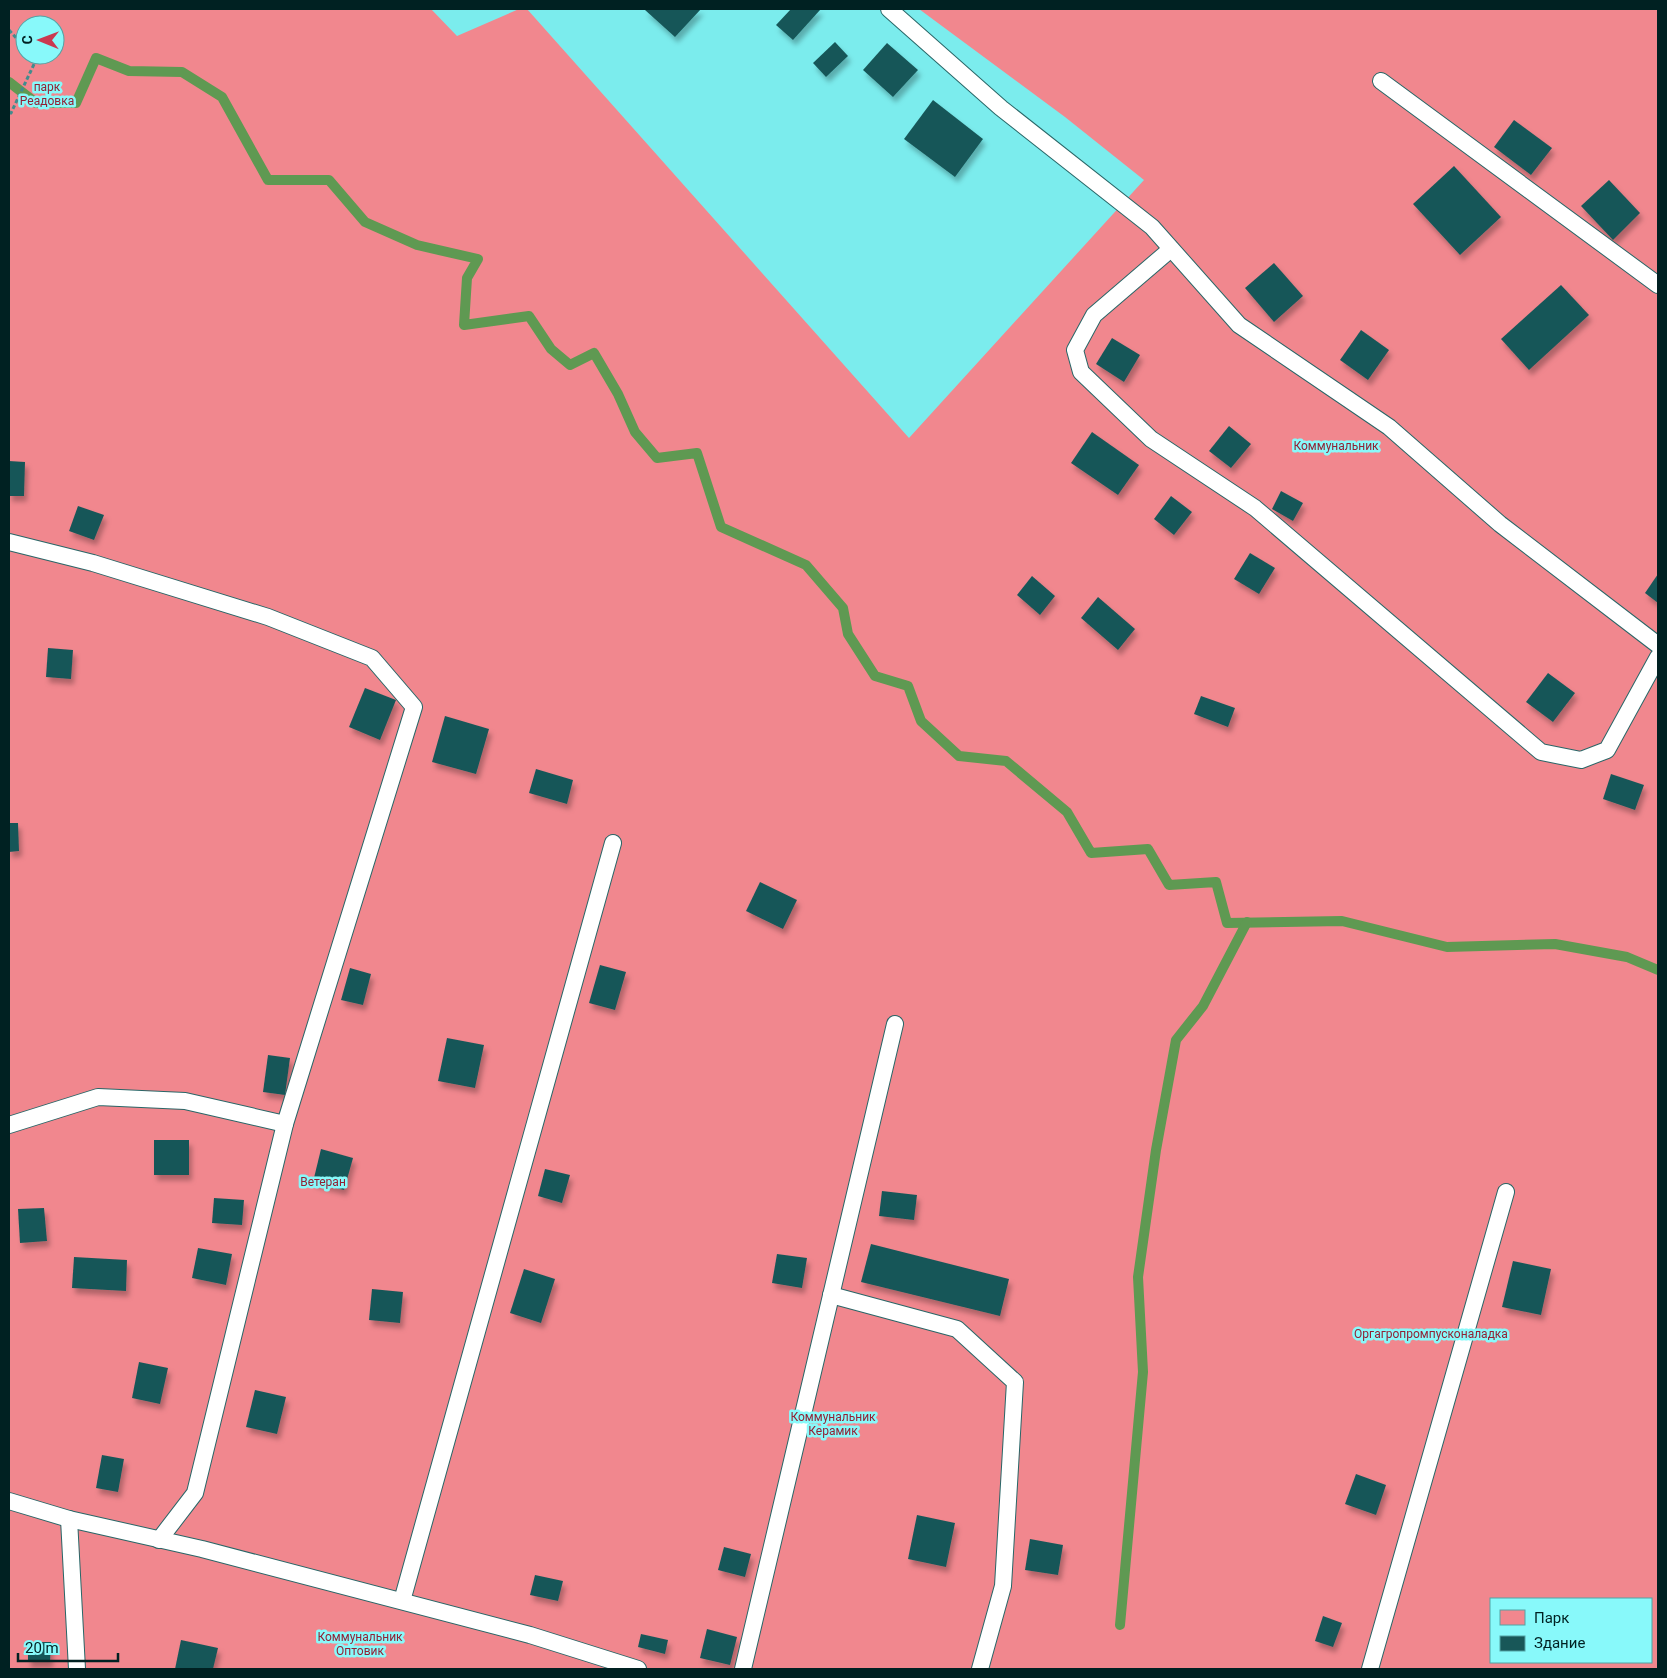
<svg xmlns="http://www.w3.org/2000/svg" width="1667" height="1678" font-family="Roboto,sans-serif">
	<defs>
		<filter id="shadow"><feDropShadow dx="3" dy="5.5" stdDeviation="2.5" flood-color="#0004"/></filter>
	</defs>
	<rect width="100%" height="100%" fill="#7beced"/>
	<path fill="#f1878e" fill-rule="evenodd" d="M9 9H431L457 36 519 9H527L909 438 1144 180 1065 117 919 9H1658V1669H9ZM25 25H55V55H25ZM1491 1599H1651V1662H1491Z"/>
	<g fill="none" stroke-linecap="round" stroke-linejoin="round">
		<g stroke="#5f9952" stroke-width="10">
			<path d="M9 82 36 103H76L96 58 129 71 182 72 222 97 268 180H329L365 222 417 245 478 259 467 278 464 325 529 316 551 349 570 365 594 353 618 394 635 432 657 458 697 453 721 527 806 565 843 608 848 634 875 676 908 686 921 721 959 756 1006 761 1067 812 1091 853 1148 849 1169 885 1216 882 1227 923 1342 921 1447 947 1555 944 1627 957 1658 970"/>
			<path d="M1120 1625 1143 1372 1138 1277 1156 1150 1176 1040 1203 1006 1247 922"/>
		</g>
	</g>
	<g fill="#185758" filter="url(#shadow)">
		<path d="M646 9H701L675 37 645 10Z"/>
		<path d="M791 9H818L820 10 793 40 776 25Z"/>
		<path d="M835 42 848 56 826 77 813 63Z"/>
		<path d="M887 43 918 70 893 97 863 70Z"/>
		<path d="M933 100 983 139 955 177 904 139Z"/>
		<path d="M1514 120 1552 148 1531 175 1494 147Z"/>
		<path d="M1454 166 1501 217 1460 255 1413 204Z"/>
		<path d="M1609 180 1640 213 1613 240 1581 206Z"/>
		<path d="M1274 263 1303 296 1274 322 1245 288Z"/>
		<path d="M1561 285 1589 315 1529 370 1501 339Z"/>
		<path d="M1361 330 1389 350 1368 380 1340 360Z"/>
		<path d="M1112 338 1140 355 1124 382 1096 364Z"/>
		<path d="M1229 426 1251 444 1231 468 1209 451Z"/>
		<path d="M1092 432 1139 465 1118 495 1071 463Z"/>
		<path d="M9 461 25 462 24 496H9Z"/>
		<path d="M1281 491 1303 503 1293 521 1272 509Z"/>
		<path d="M1171 496 1192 512 1174 535 1154 519Z"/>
		<path d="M78 506 104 515 94 540 69 531Z"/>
		<path d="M1250 553 1275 568 1259 594 1234 579Z"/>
		<path d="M1658 574V603L1645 593Z"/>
		<path d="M1032 576 1055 596 1040 615 1017 595Z"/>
		<path d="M1098 597 1135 629 1118 650 1081 618Z"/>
		<path d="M48 648 73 650 71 679 46 677Z"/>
		<path d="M1548 673 1575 693 1553 722 1526 702Z"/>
		<path d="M365 688 396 700 380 740 349 727Z"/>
		<path d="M1201 696 1235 708 1228 727 1194 714Z"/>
		<path d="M445 716 489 729 476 774 432 762Z"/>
		<path d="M536 769 573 780 567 804 529 793Z"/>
		<path d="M1611 774 1644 785 1635 810 1603 799Z"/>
		<path d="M9 823H18L19 851 9 852Z"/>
		<path d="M760 882 797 900 783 929 746 911Z"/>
		<path d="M600 965 626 972 615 1010 589 1003Z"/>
		<path d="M350 968 371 974 363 1005 341 1000Z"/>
		<path d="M447 1038 484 1045 475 1088 438 1081Z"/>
		<path d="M268 1055 290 1058 285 1095 263 1092Z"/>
		<rect x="154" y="1140" width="35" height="35"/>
		<path d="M321 1149 353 1158 344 1190 313 1182Z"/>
		<path d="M545 1169 570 1175 562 1203 538 1196Z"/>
		<path d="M882 1191 917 1195 914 1220 879 1216Z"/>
		<path d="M214 1198 244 1200 242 1225 212 1223Z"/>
		<path d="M44 1208 47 1241 20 1243 18 1209Z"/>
		<path d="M871 1244 1009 1279 1000 1316 861 1282Z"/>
		<path d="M198 1248 232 1254 226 1285 192 1278Z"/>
		<path d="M777 1254 807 1258 802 1288 772 1283Z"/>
		<path d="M74 1257 127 1260 126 1291 72 1288Z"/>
		<path d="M1513 1261 1551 1269 1541 1315 1502 1307Z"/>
		<path d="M524 1269 555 1279 541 1323 510 1313Z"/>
		<path d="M372 1289 403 1292 400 1323 369 1320Z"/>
		<path d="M139 1362 168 1368 160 1404 132 1398Z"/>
		<path d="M255 1390 286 1397 277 1434 246 1427Z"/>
		<path d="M102 1455 124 1459 118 1492 96 1488Z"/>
		<path d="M1356 1474 1386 1485 1376 1515 1345 1504Z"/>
		<path d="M917 1515 955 1523 946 1567 908 1559Z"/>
		<path d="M1030 1539 1063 1545 1058 1575 1025 1570Z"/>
		<path d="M724 1547 751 1554 745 1577 718 1570Z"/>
		<path d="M535 1575 563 1581 558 1601 530 1595Z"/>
		<path d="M1323 1616 1342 1623 1333 1647 1315 1641Z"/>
		<path d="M707 1629 737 1637 730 1665 700 1658Z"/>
		<path d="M641 1634 668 1640 665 1654 638 1647Z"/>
		<path d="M181 1640 218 1648 213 1669H175Z"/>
		<path d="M28 1642H51L50 1662H28Z"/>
	</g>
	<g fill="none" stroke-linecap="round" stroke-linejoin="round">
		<g stroke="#296667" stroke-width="18">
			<g id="lane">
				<path d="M889 9 1001 108 1152 227 1239 325 1389 427 1500 524 1658 645"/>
				<path d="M1381 81 1658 285"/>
				<path d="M1171 249 1094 315 1075 350 1081 372 1151 439 1255 508 1541 752 1581 760 1607 750 1658 657"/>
				<path d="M9 542 93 563 268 617 372 658 414 707 285 1124 195 1493 159 1540"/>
				<path d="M9 1125 98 1097 185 1101 285 1124"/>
				<path d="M831 1295 957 1329 1015 1382 1003 1586 980 1669"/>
				<path d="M9 1501 69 1519 202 1549 530 1635 638 1669"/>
				<path d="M69 1519 77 1669"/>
				<path d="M402 1601 613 843"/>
				<path d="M743 1669 895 1024"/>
				<path d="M1370 1669 1506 1192"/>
			</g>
		</g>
		<g stroke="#418c8d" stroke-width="3" stroke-dasharray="4 2.5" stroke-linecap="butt">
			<path d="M9 30 25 48"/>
			<path d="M9 113H11L36 60 31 55"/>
		</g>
		<use href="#lane" stroke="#fff" stroke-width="16"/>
	</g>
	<g text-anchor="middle" stroke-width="5" stroke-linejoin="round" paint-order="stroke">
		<g font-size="12" fill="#912134" stroke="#88f9fa">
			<text x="47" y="91">парк<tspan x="47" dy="14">Реадовка</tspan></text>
			<text x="1336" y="450">Коммунальник</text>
			<text x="323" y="1186">Ветеран</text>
			<text x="1431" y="1338">Оргагропромпусконаладка</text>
			<text x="833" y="1421">Коммунальник<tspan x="833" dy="14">Керамик</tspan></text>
			<text x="360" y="1641">Коммунальник<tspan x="360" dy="14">Оптовик</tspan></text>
		</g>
	</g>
	<rect width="1667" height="1678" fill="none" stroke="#002122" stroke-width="20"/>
	<rect x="1490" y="1598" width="162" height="65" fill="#88f9fa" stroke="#52a3a4"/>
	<rect x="1500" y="1610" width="25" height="15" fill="#f1878e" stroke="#52a3a4"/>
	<text x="1534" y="1623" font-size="15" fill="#002122">Парк</text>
	<rect x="1500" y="1636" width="25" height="15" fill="#185758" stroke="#52a3a4"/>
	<text x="1534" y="1648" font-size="15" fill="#002122">Здание</text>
	<g transform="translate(40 40) rotate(271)"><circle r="24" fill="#88f9fa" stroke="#52a3a4"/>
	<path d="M0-4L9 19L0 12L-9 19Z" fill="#ca3950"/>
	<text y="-8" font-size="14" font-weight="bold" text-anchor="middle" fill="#002122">С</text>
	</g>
	<path d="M18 1653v8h100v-8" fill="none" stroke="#002122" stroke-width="2.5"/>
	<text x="25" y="1653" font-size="15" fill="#002122" stroke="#88f9fa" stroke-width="4" paint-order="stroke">20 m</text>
</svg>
